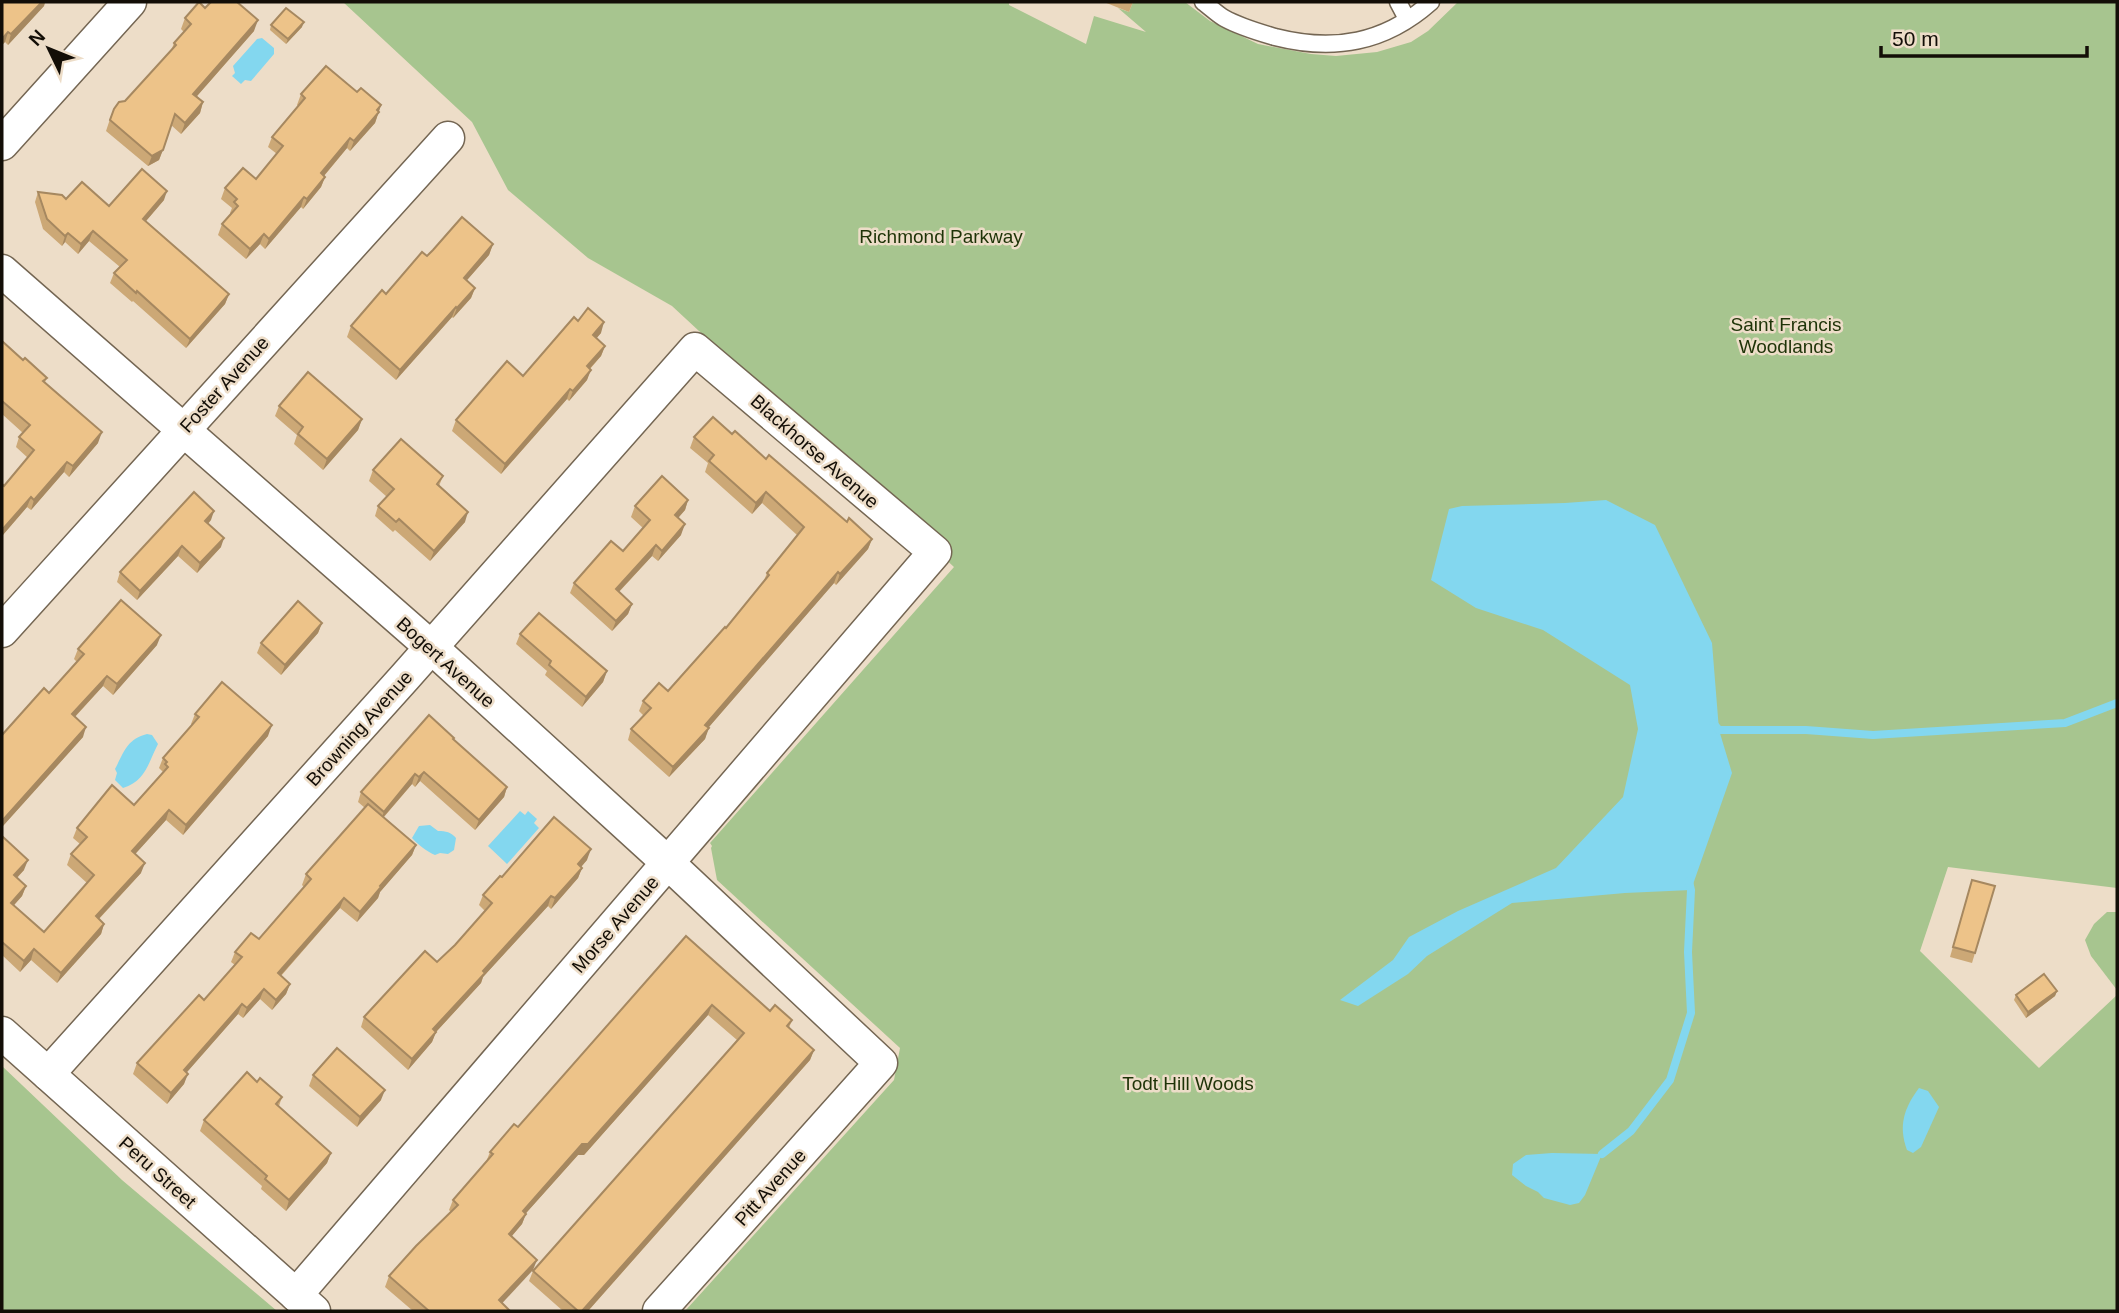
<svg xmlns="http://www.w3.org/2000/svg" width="2119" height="1313" font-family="Arial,sans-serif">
	<rect width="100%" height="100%" fill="#edddc8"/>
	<g fill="#a7c58f">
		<path d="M343 2H1009V5L1086 44 1094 16 1146 32 1118 8 1129 12 1133 2H1185L1210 21 1258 44 1311 54 1336 56 1377 52 1411 42 1428 31 1458 2H2117V888L1948 867 1920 951 2039 1068 2117 995V1311H685L894 1080 900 1048 717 880 711 848 712 846 710 843 954 567 672 306 588 258 508 190 472 122Z"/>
		<path d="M2107 912H2117V990L2091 956 2085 940 2094 924Z"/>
		<path d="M2 1066 122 1180 277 1311H2Z"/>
	</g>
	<g fill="#83d7ef">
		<path d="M262 38 274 48V54L251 81 245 80 241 84 232 76 235 73 233 66 257 39Z"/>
		<path d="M1606 500 1655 525 1712 643 1719 730 1732 773 1691 890 1625 893 1512 903 1427 956 1408 974 1358 1006 1340 1000 1393 960 1409 937 1458 911 1556 868 1623 797 1638 729 1630 685 1543 630 1476 608 1431 580 1449 509 1462 506 1565 503Z"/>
		<path d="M147 734 152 735 158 744C148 763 146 781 123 788L115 780 117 773 115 769C124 752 127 739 147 734Z"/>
		<path d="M520 811 525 815 528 811 537 819 534 823 539 828 507 864 488 846Z"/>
		<path d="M430 825 438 831C446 831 451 832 456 838L454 850 448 854 440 853 435 855C428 852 417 844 412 838L419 826Z"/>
		<path d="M1919 1088 1928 1091 1939 1107 1921 1147 1913 1153 1907 1150C1898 1126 1904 1108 1919 1088Z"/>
		<path d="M1552 1153 1602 1154 1585 1195 1579 1203 1570 1205 1544 1198 1538 1192 1526 1186 1512 1175 1513 1164 1526 1155Z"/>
	</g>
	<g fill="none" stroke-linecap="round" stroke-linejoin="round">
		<g stroke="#83d7ef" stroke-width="8">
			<path d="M1714 724 1719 730H1806L1873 735 2065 723 2117 703"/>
			<path d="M1602 1154 1631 1131 1670 1080 1691 1013 1688 952 1691 890 1689 881"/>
		</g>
		<g stroke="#746653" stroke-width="19">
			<g id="lane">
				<path d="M1203 2C1210 7 1217 14 1224 18 1240 27 1258 32 1275 37 1334 52 1385 43 1431 2"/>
				<path d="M1398 2 1407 19"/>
			</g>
		</g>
		<g stroke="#746653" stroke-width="35">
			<g id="street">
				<path d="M2 144 130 2"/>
				<path d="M2 271 431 647 668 863 881 1063 659 1311"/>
				<path d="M2 631 448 138"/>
				<path d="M2 1033 314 1311"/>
				<path d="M48 1074 405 677 695 349 935 552 296 1295"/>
			</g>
		</g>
		<use href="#lane" stroke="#fff" stroke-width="16"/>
		<use href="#street" stroke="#fff" stroke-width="32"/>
	</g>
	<g fill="#cca876">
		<path d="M2 2H45L44 6 8 45 5 42 2 45Z"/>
		<path d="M1104 2H1133L1129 12Z"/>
		<path d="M205 8 254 31 197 96 203 102 200 113 181 134 171 125 159 160 148 166 106 131 110 119 114 109 125 101 171 51 174 43 184 32 181 29 185 18Z"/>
		<path d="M271 25 302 27 286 44 270 30Z"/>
		<path d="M357 92 381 105 375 123 350 151 347 148 324 176 325 177 321 187 303 209 301 207 265 249 260 244 246 259 218 235 222 224 231 214 230 213 232 208 221 199 225 188 256 179 277 154 268 147 272 137 298 106 297 105 301 94Z"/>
		<path d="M38 192 66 199 109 206 164 200 146 221 229 294 225 304 186 348 133 301 132 302 110 283 114 273 120 267 89 241 78 254 65 242 62 246 43 229 35 202Z"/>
		<path d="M493 244 489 255 467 280 475 288 471 298 453 318 452 317 396 380 347 337 351 326 427 256Z"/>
		<path d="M578 321 601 333 596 338 605 346 601 356 590 369 587 380 569 401 567 399 501 474 452 431 456 420 523 376Z"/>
		<path d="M2 341 23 360 47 378 45 382 98 443 69 477 64 472 31 510 27 507 2 536V484L4 486 28 458 16 447 19 437 23 433 2 414Z"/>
		<path d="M279 406 362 419 358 430 323 470 294 444 297 435 275 416Z"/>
		<path d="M732 434 766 459 847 522 872 539 868 549 836 585 834 583 708 728 705 739 669 777 628 740 631 729 644 716 639 711 643 701 668 691 726 628 763 583 767 573 797 535 762 503 752 514 705 472 708 463 690 448 694 437Z"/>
		<path d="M373 470 443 476 439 486 465 522 430 561 395 530 393 532 375 516 378 506 387 497 369 481Z"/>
		<path d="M688 500 685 510 678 518 681 535 658 561 652 556 619 592 632 604 628 614 612 631 570 593 574 583 623 551 643 528 631 517 635 506Z"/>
		<path d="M211 520 208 524 221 547 197 573 178 556 137 600 117 582 120 572Z"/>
		<path d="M322 623 318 633 281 675 257 653 261 643Z"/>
		<path d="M520 634 607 671 603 682 582 707 545 675 547 671 516 644Z"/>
		<path d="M157 645 113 695 103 686 75 717 83 737 2 827V735L49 693 77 662 74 659 78 649Z"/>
		<path d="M195 714 268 736 183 835 166 820 135 854 141 873 99 919 104 924 101 934 57 983 31 960 20 972 2 955V836L24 870 17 878 26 886 22 896 14 905 44 932 87 883 67 865 71 854 80 844 73 838 77 828 134 805 162 775 163 772 159 768 163 758 192 725 191 724Z"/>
		<path d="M454 740 507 787 504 797 475 830 420 781 415 787 412 784 384 817 416 845 412 855 380 892 378 898 357 922 340 908 281 976 290 984 286 994 272 1010 260 999 243 1018 238 1014 187 1072 184 1084 167 1104 133 1074 137 1063 204 1000 235 965 231 962 235 952 259 939 304 887 302 885 306 874 365 808 358 802 361 792Z"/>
		<path d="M587 860 581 867 582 868 578 878 551 909 548 906 483 977 481 983 436 1032 432 1042 408 1070 361 1027 364 1017 437 962 455 945 485 911 479 905 483 895 502 877Z"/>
		<path d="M1972 880 1975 953 1972 963 1950 957Z"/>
		<path d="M686 936 770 1011 792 1020 789 1028 814 1050 810 1060 588 1311H563L529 1281 533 1271 737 1040 708 1015 584 1155H578L526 1213 522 1224 511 1237 502 1303 510 1311H413L385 1287 389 1276 451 1212 449 1210 453 1200 486 1162 490 1152 518 1127Z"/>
		<path d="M2057 991 2055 996 2026 1018 2014 1000 2016 995Z"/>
		<path d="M313 1075 381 1100 357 1127 309 1086Z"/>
		<path d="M257 1082 282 1097 279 1106 331 1153 327 1163 286 1211 261 1189 262 1186 200 1131 204 1120Z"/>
	</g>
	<g fill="#a68860">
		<path d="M42 2H45L44 6 8 45 11 34Z"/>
		<path d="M258 20 254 31 190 104 193 94Z"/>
		<path d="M304 22 302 27 286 44 288 39Z"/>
		<path d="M8 32 5 42 2 45V39Z"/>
		<path d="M203 102 200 113 181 134 185 123Z"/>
		<path d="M381 105 375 123 350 151 354 141Z"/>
		<path d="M350 138 347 148 317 184 321 173Z"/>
		<path d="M163 150 159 160 148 166 152 156Z"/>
		<path d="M325 177 321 187 303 209 307 199Z"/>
		<path d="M167 191 164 200 140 228 143 219Z"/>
		<path d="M304 197 301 207 265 249 269 239Z"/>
		<path d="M93 231 89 241 78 254 81 244Z"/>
		<path d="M68 233 65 242 62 246 65 236Z"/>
		<path d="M264 234 260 244 246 259 250 249Z"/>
		<path d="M493 244 489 255 460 288 464 278Z"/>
		<path d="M475 288 471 298 453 318 457 308Z"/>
		<path d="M229 294 225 304 186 348 190 339Z"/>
		<path d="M456 307 452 317 396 380 400 370Z"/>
		<path d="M604 322 601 333 590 346 593 335Z"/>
		<path d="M605 346 601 356 583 376 587 366Z"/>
		<path d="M591 370 587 380 569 401 573 391Z"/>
		<path d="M570 389 567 399 501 474 505 464Z"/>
		<path d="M362 419 358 430 323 470 327 459Z"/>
		<path d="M102 432 98 443 69 477 73 466Z"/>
		<path d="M67 462 64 472 31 510 34 500Z"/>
		<path d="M766 492 762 503 752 514 756 503Z"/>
		<path d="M31 497 27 507 2 536V530Z"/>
		<path d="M688 500 685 510 671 526 675 515Z"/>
		<path d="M214 511 211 520 202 530 205 521Z"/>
		<path d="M468 512 465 522 430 561 434 551Z"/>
		<path d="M685 524 681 535 658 561 662 551Z"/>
		<path d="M224 538 221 547 197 573 200 563Z"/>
		<path d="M872 539 868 549 836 585 840 574Z"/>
		<path d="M656 545 652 556 612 599 616 589Z"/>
		<path d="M182 546 178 556 137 600 140 591Z"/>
		<path d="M838 572 834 583 702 735 705 725Z"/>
		<path d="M632 604 628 614 612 631 616 621Z"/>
		<path d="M322 623 318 633 281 675 285 665Z"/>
		<path d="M161 635 157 645 113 695 117 684Z"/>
		<path d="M607 671 603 682 582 707 586 697Z"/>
		<path d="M107 676 103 686 68 724 72 714Z"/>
		<path d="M272 725 268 736 183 835 186 825Z"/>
		<path d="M86 727 83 737 2 827V821Z"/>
		<path d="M709 728 705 739 669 777 673 767Z"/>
		<path d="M424 772 420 781 415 787 419 777Z"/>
		<path d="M415 774 412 784 380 821 384 812Z"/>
		<path d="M507 787 504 797 475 830 479 820Z"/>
		<path d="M169 810 166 820 128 862 132 851Z"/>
		<path d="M416 845 412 855 380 892 378 898 357 922 360 912 380 886Z"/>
		<path d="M591 849 587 860 574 875 578 864Z"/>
		<path d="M28 860 24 870 10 885 14 875Z"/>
		<path d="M145 863 141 873 92 926 96 916Z"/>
		<path d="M582 868 578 878 551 909 555 898Z"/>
		<path d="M26 886 22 896 7 913 11 903Z"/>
		<path d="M551 896 548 906 483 977 481 983 436 1032 432 1042 408 1070 412 1059 433 1029 483 971Z"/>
		<path d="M344 898 340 908 274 983 278 973Z"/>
		<path d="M104 924 101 934 57 983 61 973Z"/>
		<path d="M34 949 31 960 20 972 24 961Z"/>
		<path d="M290 984 286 994 272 1010 276 1000Z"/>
		<path d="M264 989 260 999 243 1018 247 1008Z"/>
		<path d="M2057 991 2055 996 2026 1018 2028 1012Z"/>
		<path d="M242 1004 238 1014 180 1080 184 1070Z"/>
		<path d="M712 1005 708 1015 584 1155H578L519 1221 523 1211 582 1144Z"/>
		<path d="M814 1050 810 1060 588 1311H582Z"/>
		<path d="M188 1074 184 1084 167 1104 171 1093Z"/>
		<path d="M385 1090 381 1100 357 1127 360 1117Z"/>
		<path d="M331 1153 327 1163 286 1211 289 1200Z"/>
		<path d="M526 1214 522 1224 505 1244 509 1234Z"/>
		<path d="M537 1260 533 1270 495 1311 499 1300Z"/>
	</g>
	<g fill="#edc389" stroke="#a68860" stroke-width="2">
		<path d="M2 2H42L11 34 8 32 2 39Z"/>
		<path d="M199 2 205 8 211 2H237L258 20 193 94 203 102 185 123 175 114 163 150 152 156 110 120 114 109 119 102 125 101 176 45 174 43 191 24 185 18Z"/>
		<path d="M286 8 304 22 288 39 271 25Z"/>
		<path d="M326 66 357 92 361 88 381 105 377 110 379 112 354 141 350 138 321 173 325 177 307 199 304 197 269 239 264 234 250 249 222 224 238 206 234 202 237 199 225 188 243 168 256 179 283 146 272 137 305 98 301 94Z"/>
		<path d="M142 169 167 191 143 219 229 294 190 339 137 291 136 293 114 273 127 260 93 231 81 244 68 233 65 236 47 219 38 192 62 195 66 199 82 182 109 206Z"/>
		<path d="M462 217 493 244 464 278 475 288 457 308 456 307 400 370 351 326 382 290 386 294 422 252 427 256 433 250Z"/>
		<path d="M588 308 604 322 593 335 605 346 587 366 591 370 573 391 570 389 505 464 456 420 507 361 523 376 574 317 578 321Z"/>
		<path d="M2 341 23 360 25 358 47 378 43 381 102 432 73 466 67 462 34 500 31 497 2 530V484L4 486 34 450 19 437 30 425 2 401Z"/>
		<path d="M308 372 362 419 327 459 298 434 303 427 279 406Z"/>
		<path d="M713 417 732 434 735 431 766 459 769 455 847 522 849 518 872 539 840 574 838 572 705 725 709 728 673 767 631 729 651 708 643 701 659 683 668 691 725 627 726 628 769 575 767 573 804 527 766 492 756 503 709 461 714 455 694 437Z"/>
		<path d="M401 439 443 476 437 484 468 512 434 551 399 519 396 522 378 506 394 489 373 470Z"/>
		<path d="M662 476 688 500 675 515 685 524 662 551 656 545 616 589 632 604 616 621 574 583 611 541 623 551 650 520 635 506Z"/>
		<path d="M194 492 214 511 205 521 224 538 200 563 182 546 140 591 120 572Z"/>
		<path d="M121 600 161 635 117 684 107 676 72 714 86 727 2 821V735L44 688 49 693 84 654 78 649Z"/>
		<path d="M298 601 322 623 285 665 261 643Z"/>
		<path d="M539 613 607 671 586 697 549 665 551 661 520 634Z"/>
		<path d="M222 682 272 725 186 825 169 810 132 851 145 863 96 916 104 924 61 973 34 949 24 961 2 942V836L28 860 14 875 26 886 11 903 44 932 94 875 71 854 87 837 77 828 112 785 134 805 168 767 165 764 167 762 163 758 199 717 195 714Z"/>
		<path d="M429 715 454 738 453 739 507 787 479 820 424 772 419 777 415 774 384 812 361 792Z"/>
		<path d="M368 804 416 845 380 886 381 887 360 912 344 898 278 973 290 984 276 1000 264 989 247 1008 242 1004 184 1070 188 1074 171 1093 137 1063 199 995 204 1000 242 957 235 952 251 933 259 939 311 879 306 874Z"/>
		<path d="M554 817 591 849 578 864 582 868 555 898 551 896 483 971 485 973 433 1029 436 1032 412 1059 364 1017 425 951 437 962 455 945 492 903 483 895 500 876 502 877Z"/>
		<path d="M1972 880 1995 886 1975 953 1953 947Z"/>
		<path d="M686 936 770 1011 775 1005 792 1020 787 1026 814 1050 582 1311H578L533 1271 744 1033 712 1005 588 1144H582L523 1211 526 1214 509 1234 537 1260 499 1300 510 1311H429L389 1276 416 1246 458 1205 453 1200 493 1154 490 1152 514 1124 518 1127Z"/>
		<path d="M2044 974 2057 991 2028 1012 2016 995Z"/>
		<path d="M337 1048 385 1090 360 1117 313 1075Z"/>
		<path d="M247 1072 257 1082 260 1078 282 1097 276 1104 331 1153 289 1200 265 1179 267 1176 204 1120Z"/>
	</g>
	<g text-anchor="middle" stroke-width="5" stroke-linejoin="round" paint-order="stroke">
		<g font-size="19" fill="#1e3307" stroke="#edddc8">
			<text x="941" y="243">Richmond Parkway</text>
			<text x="1786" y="331">Saint Francis<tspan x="1786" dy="22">Woodlands</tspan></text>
			<text x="1188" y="1090">Todt Hill Woods</text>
		</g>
		<g font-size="19" fill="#130e07" stroke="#edddc8">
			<text transform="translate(224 384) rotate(-48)" y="7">Foster Avenue</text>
			<text transform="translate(815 451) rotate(41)" y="7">Blackhorse Avenue</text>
			<text transform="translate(446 662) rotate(42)" y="7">Bogert Avenue</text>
			<text transform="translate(359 728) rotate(-48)" y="7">Browning Avenue</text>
			<text transform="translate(615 924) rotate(-49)" y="7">Morse Avenue</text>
			<text transform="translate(158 1172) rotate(42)" y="7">Peru Street</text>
			<text transform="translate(770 1187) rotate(-48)" y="7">Pitt Avenue</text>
		</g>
	</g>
	<rect width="2119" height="1313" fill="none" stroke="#130e07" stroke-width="7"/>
	<g transform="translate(49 49) rotate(313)" stroke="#edddc8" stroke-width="5" paint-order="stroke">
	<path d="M0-5L12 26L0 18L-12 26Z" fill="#130e07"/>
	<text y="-10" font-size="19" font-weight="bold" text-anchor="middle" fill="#130e07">N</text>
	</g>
	<path d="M1881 46v10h206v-10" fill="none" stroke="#130e07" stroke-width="3.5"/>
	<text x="1892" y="46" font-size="21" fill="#130e07" stroke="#edddc8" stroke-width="5" paint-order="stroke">50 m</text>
</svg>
